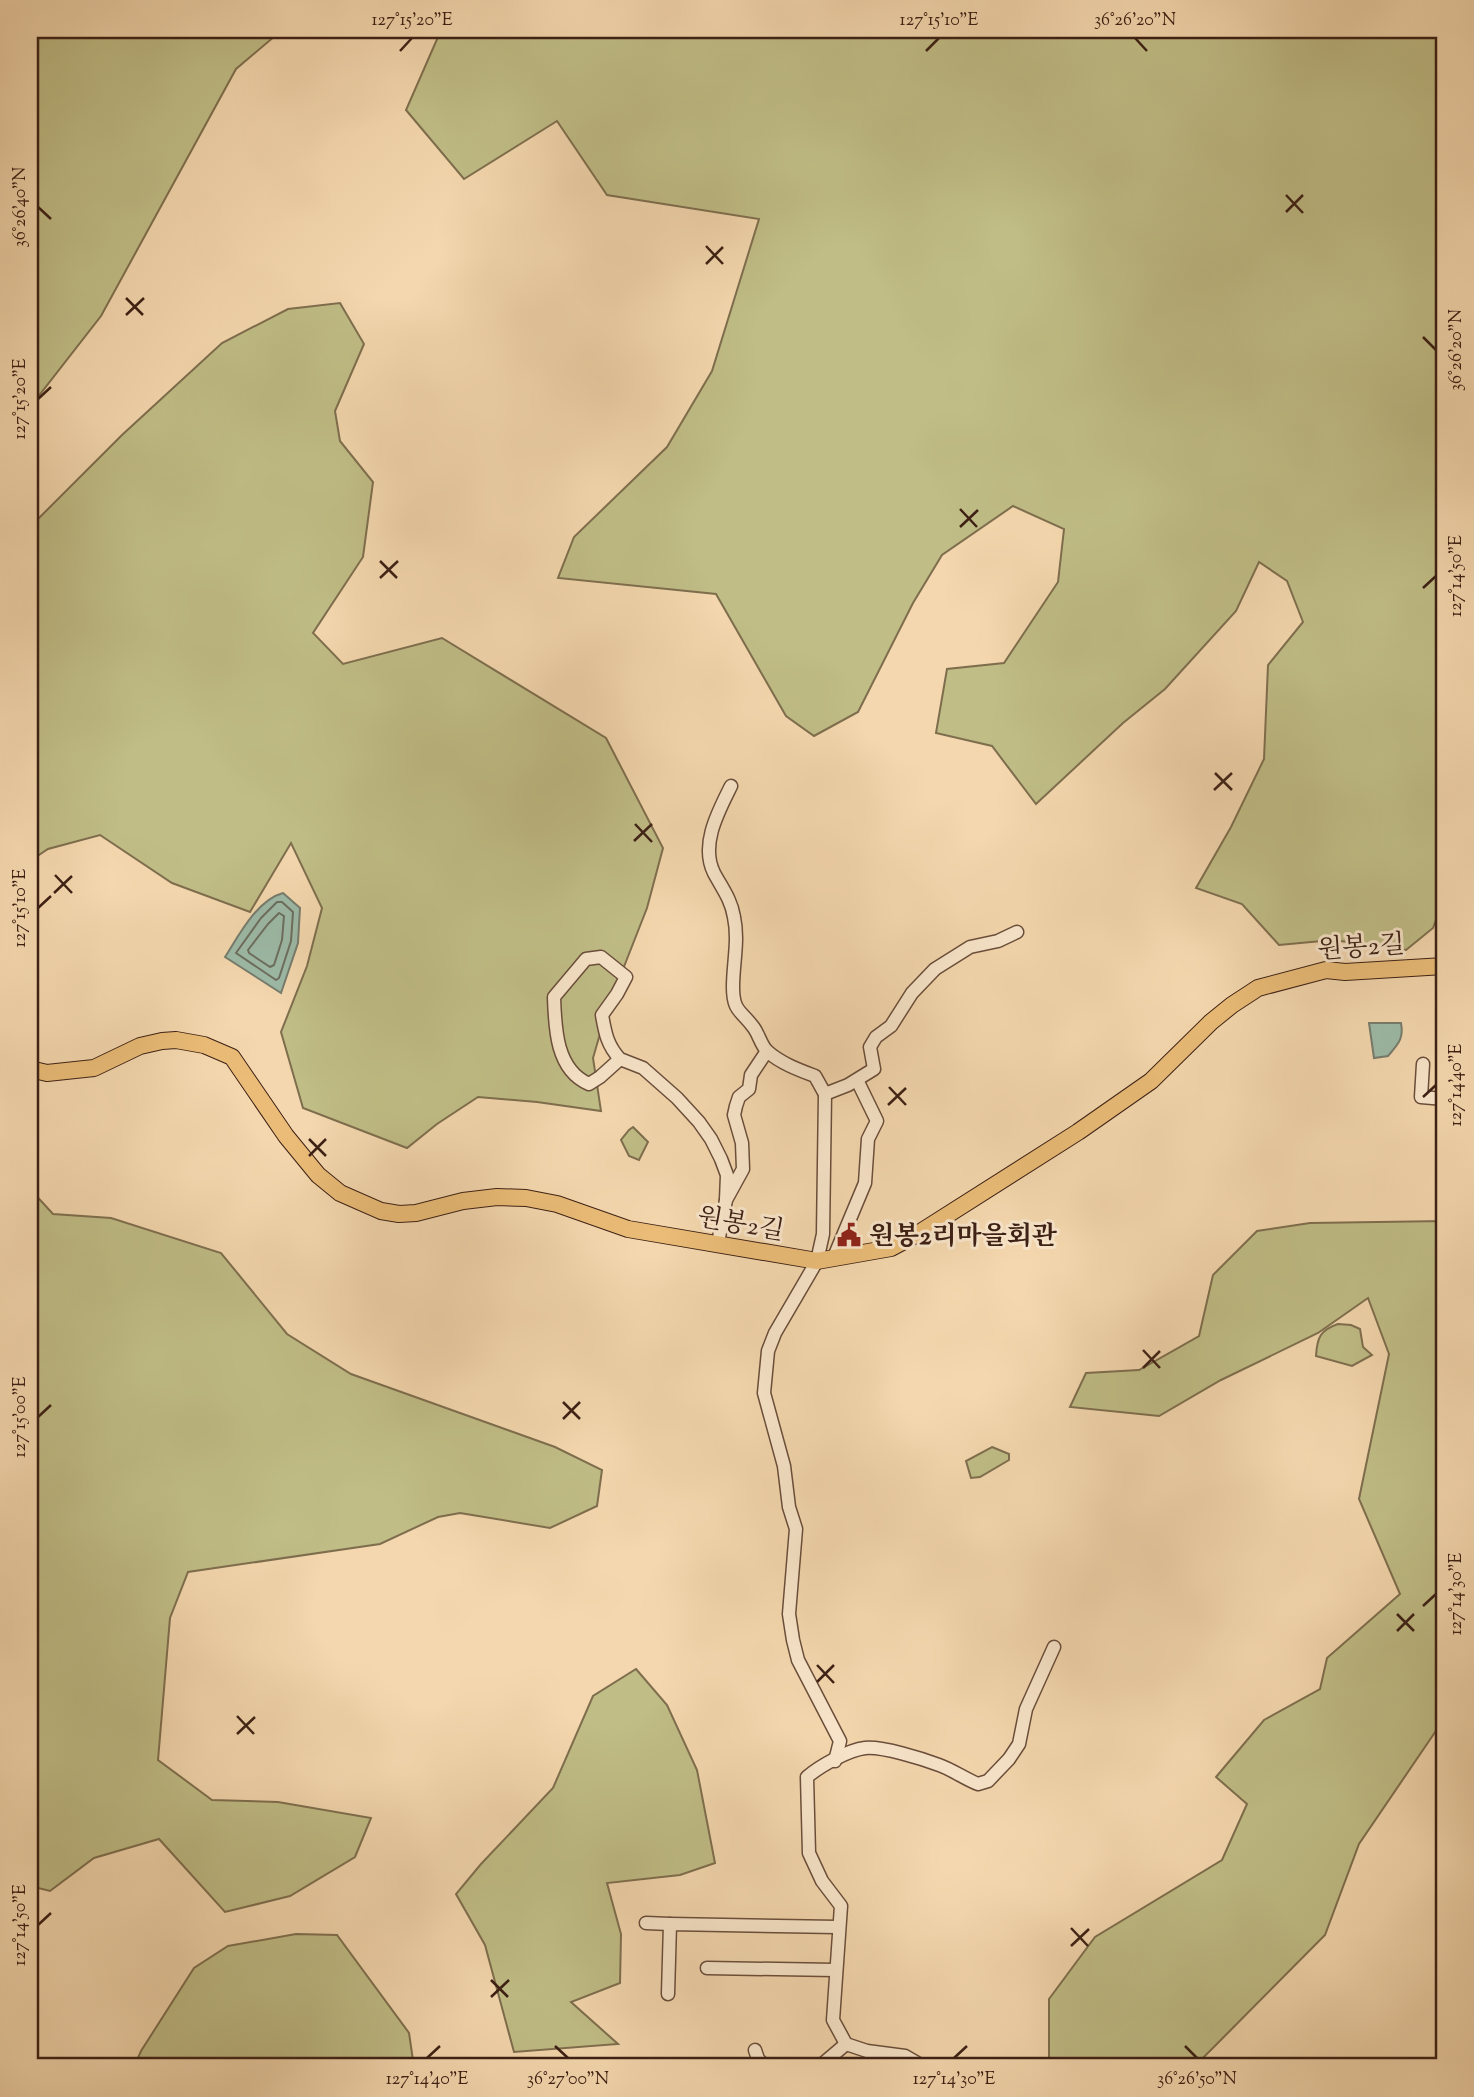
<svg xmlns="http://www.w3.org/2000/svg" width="1474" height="2097" font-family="'Sorts Mill Goudy','Noto Serif KR',serif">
	<rect width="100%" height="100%" fill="#f4d7ae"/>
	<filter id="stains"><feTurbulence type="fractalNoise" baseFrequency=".00286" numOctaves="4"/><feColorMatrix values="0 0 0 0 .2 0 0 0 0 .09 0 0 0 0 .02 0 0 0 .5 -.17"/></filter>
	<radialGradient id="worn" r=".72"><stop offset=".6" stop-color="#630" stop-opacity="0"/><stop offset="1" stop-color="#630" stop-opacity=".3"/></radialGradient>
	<g fill="#c0bd86" stroke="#7e6e4e" stroke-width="2">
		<path d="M30 30H282L236 69 101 316 30 407Z"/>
		<path d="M441 30H1444V898L1433 928 1406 950 1333 940 1279 945 1242 904 1196 888 1231 827 1264 759 1268 665 1303 622 1287 581 1259 562 1236 611 1165 689 1123 723 1036 804 992 746 936 733 947 669 1004 663 1058 582 1064 529 1013 506 942 555 913 603 858 712 814 736 786 716 716 594 558 578 574 537 667 447 712 371 759 219 607 195 557 121 464 179 406 110Z"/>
		<path d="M340 303 364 344 335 411 340 441 373 482 363 557 313 633 343 664 442 638 606 738 663 848 647 908 607 1010 593 1058 601 1111 537 1102 478 1097 437 1124 407 1148 303 1108 281 1032 307 966 322 908 291 843 250 912 172 883 100 835 48 849 30 861V527L122 435 222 343 288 309Z"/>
		<path d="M633 1127 648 1142 639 1160 629 1156 621 1140 629 1130Z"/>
		<path d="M30 1189 53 1214 111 1218 221 1253 287 1334 351 1374 555 1447 602 1470 597 1506 550 1528 460 1513 438 1517 380 1544 188 1572 170 1618 158 1760 212 1800 278 1802 371 1818 355 1857 290 1896 225 1912 159 1839 94 1858 50 1891 30 1886Z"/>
		<path d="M1444 1221V1719L1359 1844 1325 1935 1194 2067H1054L1049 2064V1999L1095 1937 1222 1860 1247 1804 1216 1777 1264 1720 1320 1689 1327 1658 1400 1594 1359 1499 1389 1354 1368 1298 1318 1333 1221 1380 1159 1416 1070 1407 1086 1373 1139 1370 1199 1336 1213 1275 1257 1231 1310 1223Z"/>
		<path d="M1338 1324 1351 1325 1360 1329 1363 1347 1372 1355 1352 1366 1316 1356C1317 1338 1320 1330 1338 1324Z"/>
		<path d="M992 1447 1009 1454V1460L980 1477 971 1478 966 1461Z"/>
		<path d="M636 1669 667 1705 697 1770 715 1863 680 1875 607 1883 621 1934 620 1983 571 2002 618 2044 514 2052 485 1945 456 1894 481 1864 553 1788 593 1696Z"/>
		<path d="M296 1934 337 1935 409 2033 414 2067H134L141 2051 194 1968 228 1946Z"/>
	</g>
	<g fill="#9cbaa7" stroke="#767c6d" stroke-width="2">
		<path d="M283 893 300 908 298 943 281 993 225 957C239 935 257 900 283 893Z"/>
		<path d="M1369 1023H1401C1404 1039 1398 1044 1388 1056L1374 1058Z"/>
	</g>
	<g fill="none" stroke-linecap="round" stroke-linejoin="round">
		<g stroke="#6c6d5e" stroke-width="2">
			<path d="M277 902H282L293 912 291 941 279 978 276 980 236 953 261 918Z"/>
			<path d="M279 913 284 916 282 940 274 965 270 967 249 953 248 950 268 924Z"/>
		</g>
		<g stroke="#6a4e3b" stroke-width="15">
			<g id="minor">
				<path d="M731 786C718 812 700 845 714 873 722 888 731 899 734 917 739 941 733 963 733 987 733 1012 741 1010 754 1028 759 1035 761 1045 767 1051 780 1063 799 1070 815 1076L825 1094"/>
				<path d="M620 1059C607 1045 605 1032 602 1015L617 994 626 977 601 957 586 959 554 997C555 1028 556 1070 589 1084L600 1077 620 1059 643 1068 677 1098 699 1122 711 1139 721 1159 727 1175 726 1200"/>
				<path d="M1423 1064 1421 1097 1444 1099"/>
				<path d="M718 1243 726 1200 743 1169 742 1143 734 1115 736 1106 739 1097 749 1089 751 1075 767 1051"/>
				<path d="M834 1257 865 1183 868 1139 877 1121 857 1080"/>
				<path d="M835 1761 840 1741 798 1660 793 1640 789 1614 796 1529 789 1507 784 1466 764 1393 768 1351 775 1333 817 1261 823 1234 825 1094 848 1085 874 1069 870 1047 876 1037 891 1026 912 993 935 969 970 947 998 941 1017 932"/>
				<path d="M646 1923 670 1924"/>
				<path d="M707 1968 836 1970"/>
				<path d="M668 1994 670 1924 837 1927"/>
				<path d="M755 2050 758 2059 766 2067"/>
				<path d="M819 2067 846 2044"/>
				<path d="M924 2067 905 2056 867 2051 846 2044 833 2020 841 1906 822 1881 809 1853 807 1777C820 1766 848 1750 865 1748 882 1746 923 1759 939 1765 953 1770 965 1779 978 1784L988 1781 1009 1759 1019 1744 1026 1709 1054 1647"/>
			</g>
		</g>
		<g stroke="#3c2015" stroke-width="18">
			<path id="major" d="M30 1069 47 1073 94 1068 140 1046 162 1041 176 1040 204 1045 232 1057 286 1136 318 1175 340 1193 381 1211 399 1214 416 1213 463 1201 497 1197 526 1198 557 1204 628 1229 817 1261 891 1248 919 1233 1078 1132 1151 1081 1211 1022 1232 1005 1258 988 1326 970 1345 972 1444 966"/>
		</g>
		<use href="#minor" stroke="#f8e5ca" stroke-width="12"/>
		<use href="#major" stroke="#eabc77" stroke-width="16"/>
	</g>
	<path fill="none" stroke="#3c2015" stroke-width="2.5" d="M1135 38 1147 51M400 51 412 38M926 51 939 38M1286 195 1303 213M38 207 51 219M1286 212 1303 195M706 246 723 264M706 264 723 247M126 298 143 315M126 315 144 298M1423 337 1436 350M38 399 51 387M960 509 977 527M960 527 978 510M380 561 397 578M380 578 398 561M1423 588 1436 576M1215 773 1232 790M1214 790 1232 773M635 824 652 842M634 841 652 824M55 875 72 893M54 893 72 876M38 908 51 896M889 1087 906 1105M1423 1097 1436 1085M888 1105 906 1088M309 1139 326 1156M309 1156 326 1139M1143 1350 1160 1368M1143 1368 1160 1351M563 1402 580 1419M38 1417 51 1405M563 1419 580 1402M1423 1606 1436 1594M1397 1614 1414 1631M1397 1631 1414 1614M817 1665 834 1683M817 1682 834 1665M237 1716 254 1734M237 1734 255 1717M38 1925 51 1913M1071 1928 1088 1946M1071 1946 1089 1929M491 1980 508 1997M491 1997 509 1980M555 2046 568 2058M1185 2046 1197 2058M427 2058 440 2046M954 2058 967 2046"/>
	<defs>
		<g id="civic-bare" transform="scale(1.89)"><path d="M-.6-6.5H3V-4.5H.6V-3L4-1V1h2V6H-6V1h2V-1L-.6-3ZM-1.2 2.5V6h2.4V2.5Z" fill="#8f2418" stroke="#f8e5ca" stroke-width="2.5" paint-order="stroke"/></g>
	</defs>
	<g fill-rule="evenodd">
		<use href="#civic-bare" x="849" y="1235"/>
	</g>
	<g text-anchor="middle" stroke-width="6" stroke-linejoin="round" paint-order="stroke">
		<g font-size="26" fill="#3c2015" stroke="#f8e5ca">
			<text transform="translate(1361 946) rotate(-4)" y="9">원봉2길</text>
			<text transform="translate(741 1223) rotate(10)" y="9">원봉2길</text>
		</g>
		<g font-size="26" font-weight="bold" fill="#3c2015" stroke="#f8e5ca" text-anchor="start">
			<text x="869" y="1244">원봉2리마을회관</text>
		</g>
	</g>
	<rect width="1474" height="2097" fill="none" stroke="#f4d7ae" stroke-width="77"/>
	<rect x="38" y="38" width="1398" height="2020" fill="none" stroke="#3c2015" stroke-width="2.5"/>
	<g font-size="18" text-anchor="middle" fill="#3c2015">
		<text x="412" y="25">127°15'20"E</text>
		<text x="939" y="25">127°15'10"E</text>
		<text x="1135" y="25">36°26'20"N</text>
		<text transform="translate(19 207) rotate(-90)" y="6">36°26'40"N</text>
		<text transform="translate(1455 350) rotate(-90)" y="6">36°26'20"N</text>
		<text transform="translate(19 399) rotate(-90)" y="6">127°15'20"E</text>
		<text transform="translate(1455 576) rotate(-90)" y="6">127°14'50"E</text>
		<text transform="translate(19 908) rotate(-90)" y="6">127°15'10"E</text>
		<text transform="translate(1455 1085) rotate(-90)" y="6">127°14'40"E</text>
		<text transform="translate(19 1417) rotate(-90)" y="6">127°15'00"E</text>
		<text transform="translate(1455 1594) rotate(-90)" y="6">127°14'30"E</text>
		<text transform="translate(19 1925) rotate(-90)" y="6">127°14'50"E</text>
		<text x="427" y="2084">127°14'40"E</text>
		<text x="568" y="2084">36°27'00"N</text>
		<text x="954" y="2084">127°14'30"E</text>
		<text x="1197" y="2084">36°26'50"N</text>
	</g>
	<rect width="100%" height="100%" filter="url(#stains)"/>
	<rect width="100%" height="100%" fill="url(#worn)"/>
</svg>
